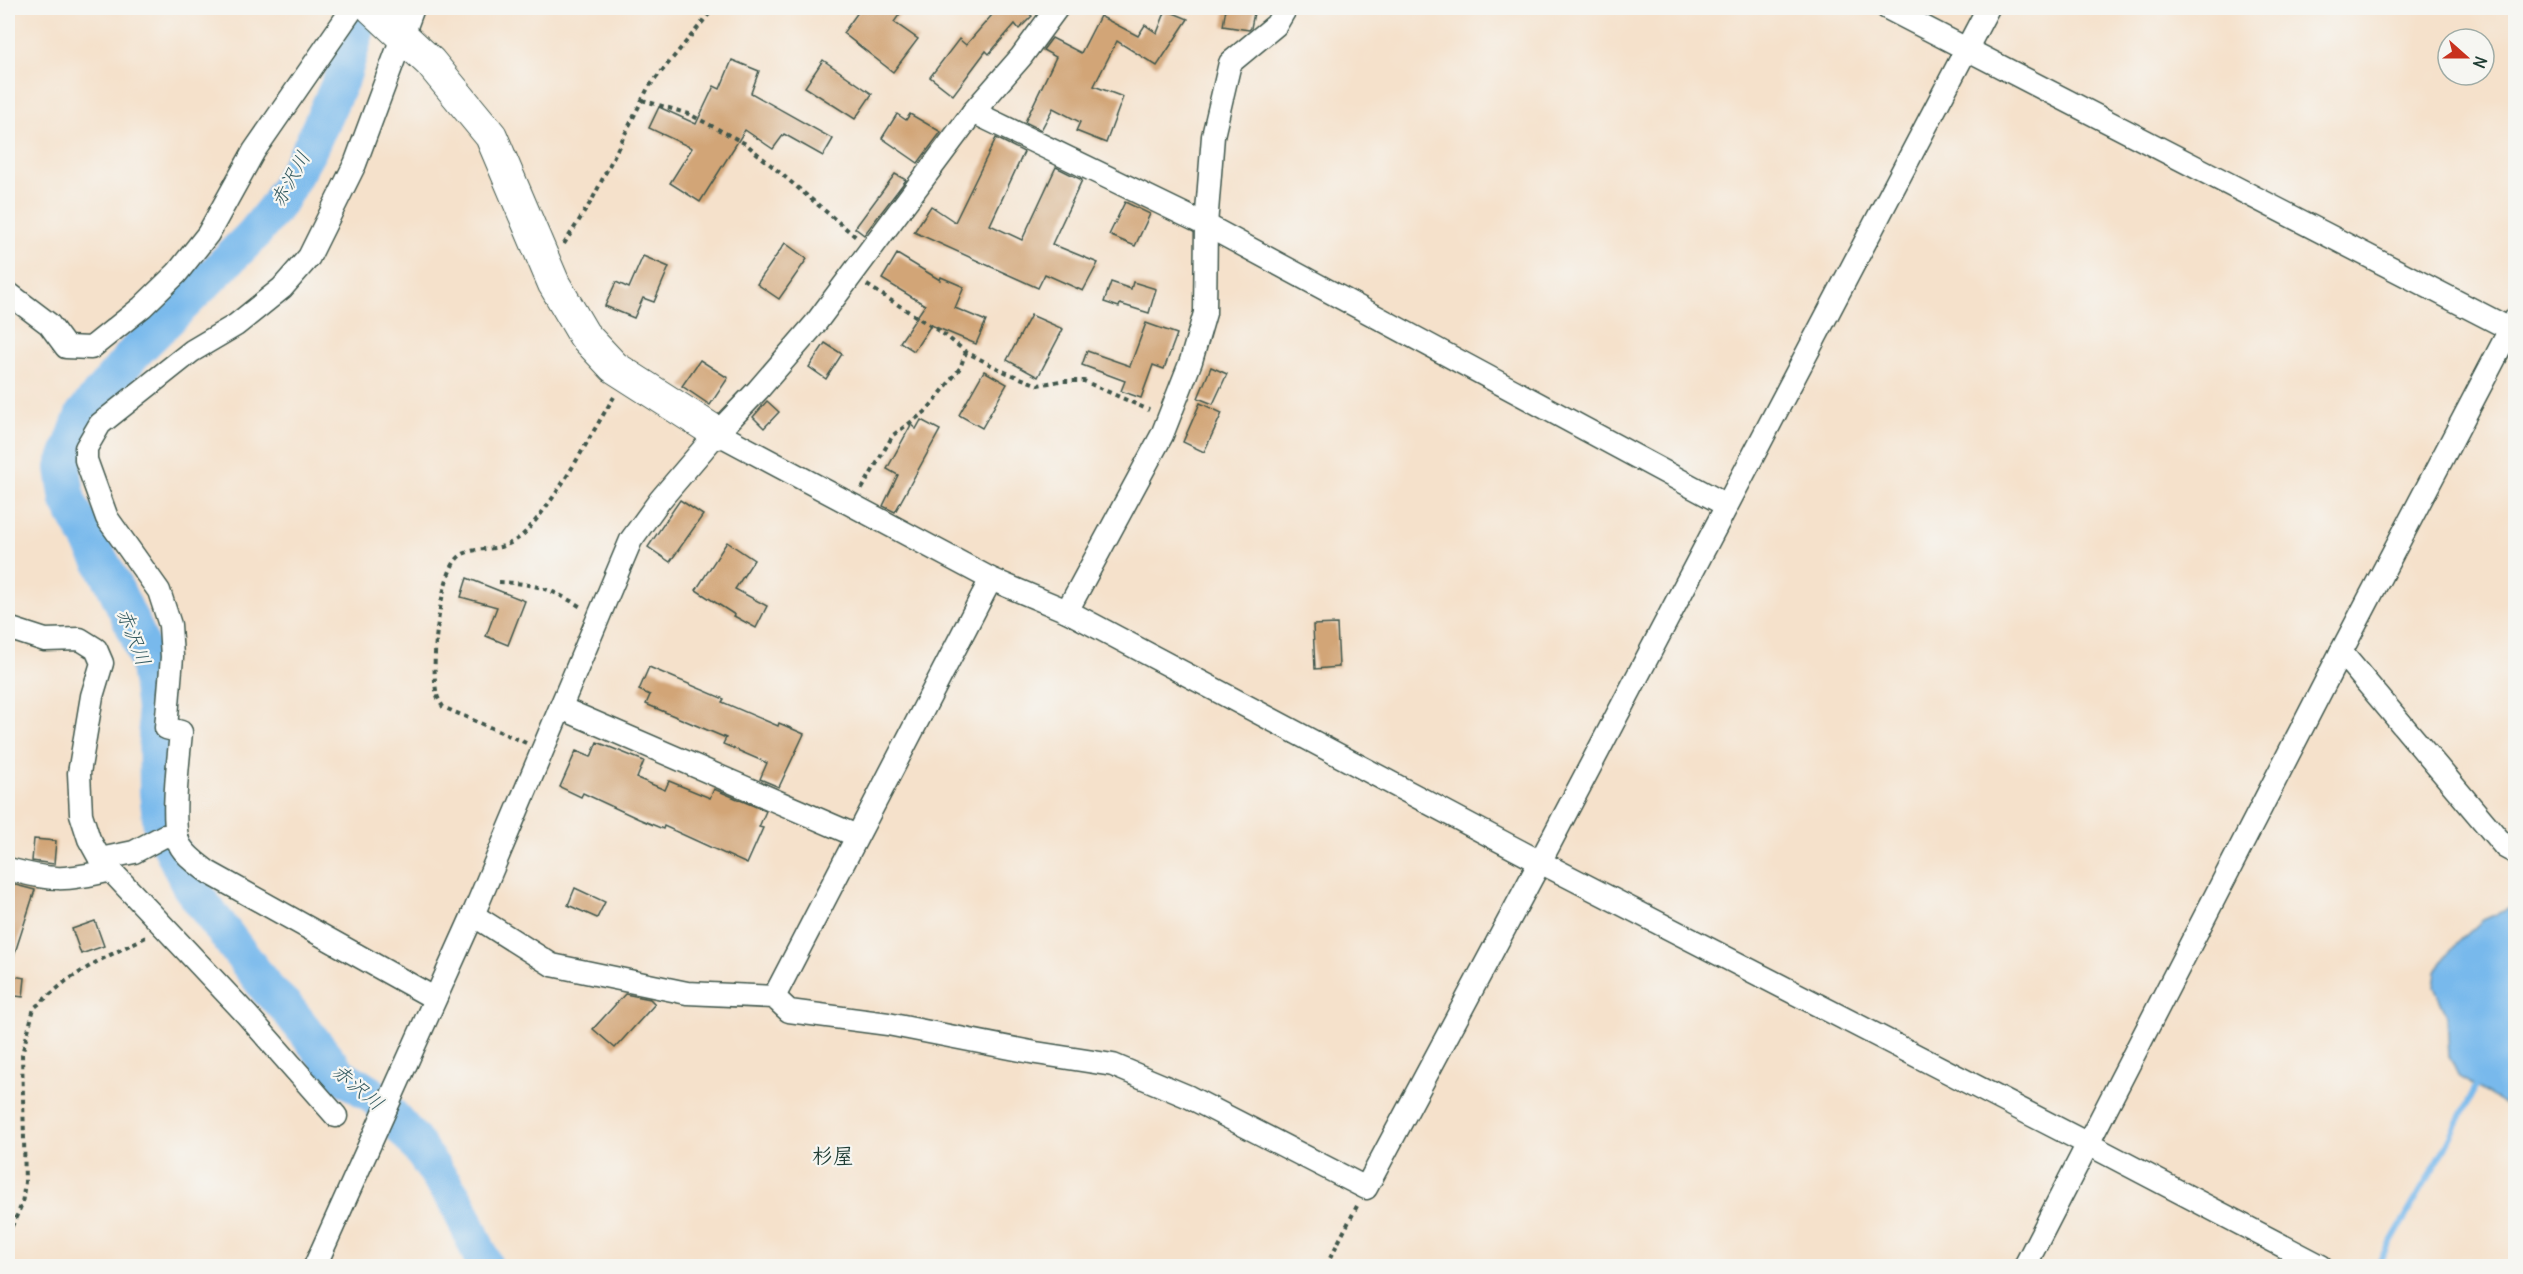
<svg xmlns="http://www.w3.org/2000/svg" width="2523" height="1274" font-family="Delius,'Klee One',sans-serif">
	<rect width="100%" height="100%" fill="#f6f6f2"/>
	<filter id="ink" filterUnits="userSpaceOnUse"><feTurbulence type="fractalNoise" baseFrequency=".0167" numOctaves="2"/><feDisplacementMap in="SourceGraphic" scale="12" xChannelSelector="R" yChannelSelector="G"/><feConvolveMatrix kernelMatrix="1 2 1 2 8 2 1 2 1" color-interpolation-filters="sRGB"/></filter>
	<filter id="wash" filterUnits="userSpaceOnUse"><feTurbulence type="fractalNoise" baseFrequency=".008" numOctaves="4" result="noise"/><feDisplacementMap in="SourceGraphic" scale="24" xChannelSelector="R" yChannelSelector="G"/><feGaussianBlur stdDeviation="1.35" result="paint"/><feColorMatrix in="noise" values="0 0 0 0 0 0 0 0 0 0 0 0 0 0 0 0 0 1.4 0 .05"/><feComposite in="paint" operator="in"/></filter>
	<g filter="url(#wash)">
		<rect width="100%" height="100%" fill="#f5e1cb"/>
		<path fill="#78b9ec" stroke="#4c7b90" stroke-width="1.5" d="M2515 906H2516L2515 1110 2459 1077 2449 1056 2447 1016 2434 987 2436 971 2452 948 2483 920Z"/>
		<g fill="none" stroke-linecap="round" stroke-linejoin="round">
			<path stroke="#78b9ec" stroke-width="6" d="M2377 1266 2443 1152 2478 1082"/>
			<path stroke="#78b9ec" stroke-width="36" d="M363 8 344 73 309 150 278 204 253 235 135 352 83 414 63 468 68 501 112 581 137 634 148 666 156 724 157 793 161 827 190 887 268 990 286 1007 339 1074 374 1096 414 1141 457 1202 485 1266"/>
		</g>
		<g id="blocks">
			<g fill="#d2a577">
				<path d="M861 8H904L894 22 918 39 893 72 843 33Z"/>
				<path d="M998 8H1029L1026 11 1032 16 1019 29 1015 24 989 54 986 51 953 95 930 77 959 39 966 45Z"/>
				<path d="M1226 8H1255L1251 28 1249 30 1223 26Z"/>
				<path d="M1166 10 1188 19 1157 66 1117 41 1094 86 1123 97 1106 143 1076 131 1080 122 1053 108 1041 130 1025 122 1056 57 1043 50 1052 38 1081 53 1100 16 1138 36 1145 25 1157 33Z"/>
				<path d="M732 60 759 71 751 93 833 139 823 156 784 134 773 149 745 130 700 202 670 183 692 148 649 128 659 107 696 124 714 86 720 89Z"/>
				<path d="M823 60 872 94 855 119 805 87Z"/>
				<path d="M897 114 906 120 910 114 941 132 918 163 882 138Z"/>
				<path d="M996 138 1024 152 990 225 1022 240 1056 167 1082 180 1052 244 1098 263 1083 291 1045 274 1038 288 914 232 931 206 955 222Z"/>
				<path d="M895 174 906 180 864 235 855 228Z"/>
				<path d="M1125 202 1150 214 1135 246 1109 235Z"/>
				<path d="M785 243 807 259 779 299 757 284Z"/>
				<path d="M897 254 940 280 941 277 964 287 955 308 986 321 976 344 931 325 914 351 900 342 925 305 882 279Z"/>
				<path d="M643 256 669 267 654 302 643 298 634 318 605 306 616 282 629 288Z"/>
				<path d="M1111 282 1131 289 1133 282 1156 289 1149 313 1120 304 1119 307 1104 302Z"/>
				<path d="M1031 315 1063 329 1038 377 1007 360Z"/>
				<path d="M1146 323 1177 334 1164 369 1153 365 1141 398 1121 391 1125 381 1082 365 1087 351 1130 366Z"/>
				<path d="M825 343 842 354 826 379 809 367Z"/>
				<path d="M700 360 728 378 710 405 682 386Z"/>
				<path d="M1211 367 1227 374 1213 404 1198 398Z"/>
				<path d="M984 371 1007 384 982 428 959 415Z"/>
				<path d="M767 401 779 412 764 428 753 417Z"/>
				<path d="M1200 403 1222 413 1204 452 1183 442Z"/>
				<path d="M921 420 940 430 895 512 883 506 898 475 887 469 911 425 916 429Z"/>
				<path d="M680 500 703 515 670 562 648 547Z"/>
				<path d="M727 542 754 560 735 589 767 606 756 628 734 616 735 615 696 590Z"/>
				<path d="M467 578 525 601 508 645 486 636 497 607 461 597Z"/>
				<path d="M1337 624 1339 667 1315 669 1313 625Z"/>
				<path d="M649 667 724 699 722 702 778 726 779 723 804 734 779 787 760 779 767 763 723 744 726 738 646 704 650 695 639 690Z"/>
				<path d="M597 742 644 761 637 778 665 790 669 781 710 798 714 789 766 811 759 827 763 828 747 864 664 826 663 829 639 819 583 793 581 797 560 787 576 751 591 757Z"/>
				<path d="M34 839 56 841 54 864 32 861Z"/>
				<path d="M8 883 35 890 11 965 8 964Z"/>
				<path d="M575 888 605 902 597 918 568 905Z"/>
				<path d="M95 921 104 946 81 954 72 929Z"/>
				<path d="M8 975 25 978 23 997 8 995Z"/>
				<path d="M625 994 650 999 655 1004 615 1048 593 1029Z"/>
			</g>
		</g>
	</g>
	<g filter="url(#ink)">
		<use href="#blocks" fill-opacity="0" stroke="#3f564b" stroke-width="1.5"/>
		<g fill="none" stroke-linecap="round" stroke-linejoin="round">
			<g stroke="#3f564b" stroke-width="25">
				<g id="street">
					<path d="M413 8 355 164 309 257 282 288 236 325 192 351 100 424 86 448V460L107 518 159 591 170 625 172 657 166 728 181 732C179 756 169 829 181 847 187 857 199 865 208 872L434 998"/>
					<path d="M1887 8 2510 329"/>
					<path d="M973 112 1206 225 1726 505"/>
					<path d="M8 293 49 324 66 347 91 348 142 307 177 273 208 234 254 151 353 8"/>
					<path d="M717 433 991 579 1067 611 1540 862 2090 1145 2321 1266"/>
					<path d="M1067 611 1162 435 1191 361 1205 313 1206 225 1213 136 1230 63 1276 25 1286 8"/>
					<path d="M8 628 45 640 80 639 96 649 102 663 92 696 79 773 81 814 89 839 100 859 247 1015 336 1116"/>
					<path d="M2341 652 2505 847 2516 853"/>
					<path d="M561 708 857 836"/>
					<path d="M100 859 134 852 164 836 177 837"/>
					<path d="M8 869C53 881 65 881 111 870"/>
					<path d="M473 915 552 965 687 993 774 997 789 1011 888 1024 1036 1053 1113 1065 1189 1097 1366 1188 1540 862 1988 8"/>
					<path d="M774 997 991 579"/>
					<path d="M315 1266 473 915 631 540 660 500 717 433 758 390 815 324 973 112 1021 57 1057 8"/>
					<path d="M2025 1266 2341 652 2516 318"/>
				</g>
			</g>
			<g stroke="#3f564b" stroke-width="34">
				<path id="secondary" d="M372 8 430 62 491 136 554 284 584 335 614 367 717 433"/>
			</g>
			<g stroke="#3f564b" stroke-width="4" stroke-dasharray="4.5 4.5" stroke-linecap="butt">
				<path d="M642 100 689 114 746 144 856 237"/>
				<path d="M564 244 592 200 648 88 714 8"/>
				<path d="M867 285 945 335 966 352 1005 372 1038 385 1060 381H1084L1149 410"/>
				<path d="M862 489 893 435 925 412 937 398 960 368 966 352"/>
				<path d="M499 582C533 583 552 589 581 607"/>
				<path d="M526 743 443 707C441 703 438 699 437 695 430 669 439 581 456 560 467 546 489 551 503 546 513 543 523 536 529 528 563 490 587 440 614 397"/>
				<path d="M8 1235 22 1204 25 1182 22 1054 34 1008 66 981 98 961 148 936"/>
				<path d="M1326 1266 1357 1206"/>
			</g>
			<use href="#street" stroke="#fff" stroke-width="22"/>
			<use href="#secondary" stroke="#fff" stroke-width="32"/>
		</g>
	</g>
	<g text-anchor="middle" stroke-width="4.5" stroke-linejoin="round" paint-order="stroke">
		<g font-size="20" font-style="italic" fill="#355c62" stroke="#f6f6f2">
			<text transform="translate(290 179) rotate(-61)" y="7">赤沢川</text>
			<text transform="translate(134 637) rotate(69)" y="7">赤沢川</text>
			<text transform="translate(358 1087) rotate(40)" y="7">赤沢川</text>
		</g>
		<g font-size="21" font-weight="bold" fill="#1f3d34" stroke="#f6f6f2">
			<text x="833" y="1163">杉屋</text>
		</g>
	</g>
	<rect width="2523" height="1274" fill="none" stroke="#f6f6f2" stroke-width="30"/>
	<g transform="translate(2466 57) rotate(111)"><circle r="28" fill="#f6f6f2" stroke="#a0aca6" stroke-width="1.5"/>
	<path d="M0-4.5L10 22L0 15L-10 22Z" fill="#c8321e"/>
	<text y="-9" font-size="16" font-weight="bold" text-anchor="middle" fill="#1f3d34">N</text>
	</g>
</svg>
